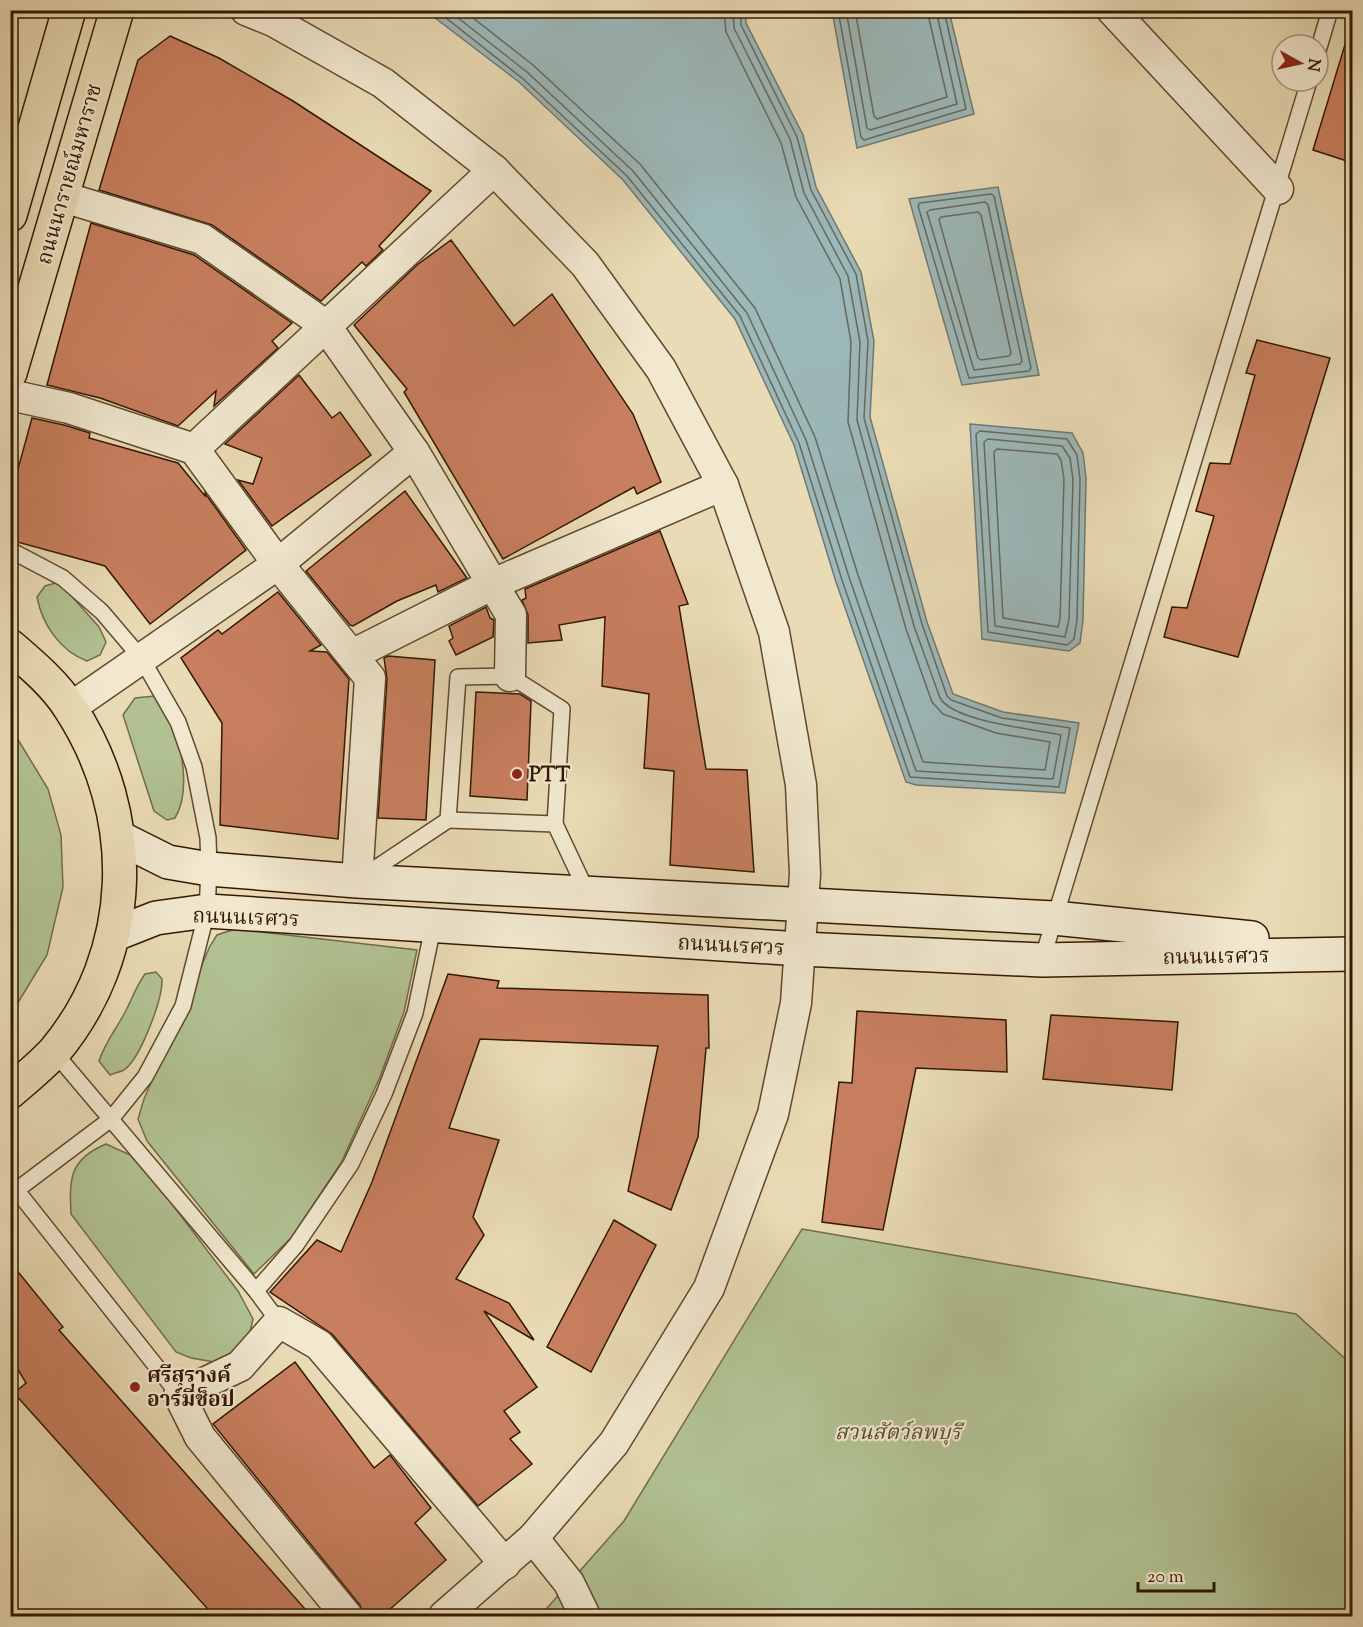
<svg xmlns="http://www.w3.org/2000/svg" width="1363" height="1627" font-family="'Sorts Mill Goudy','Noto Serif Thai',serif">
	<rect width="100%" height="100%" fill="#e9dbb5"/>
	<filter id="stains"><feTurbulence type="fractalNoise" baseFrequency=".00333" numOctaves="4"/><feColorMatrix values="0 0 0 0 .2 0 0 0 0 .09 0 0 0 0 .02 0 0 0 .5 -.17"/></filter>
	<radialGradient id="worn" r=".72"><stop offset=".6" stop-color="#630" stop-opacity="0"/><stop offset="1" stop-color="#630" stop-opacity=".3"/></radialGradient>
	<g fill="#b1c192" stroke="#726c49" stroke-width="1.5">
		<path d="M59 582 99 627 106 642 100 655 87 661C60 651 42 624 37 597L45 586Z"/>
		<path d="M155 696C160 703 168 711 171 719 182 747 191 792 175 818L167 820 154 811 123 715 135 698Z"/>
		<path d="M11 728 48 789 61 835 63 887 47 955 11 1014Z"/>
		<path d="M235 929 417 950 404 1012 380 1077 341 1163 291 1238 254 1274 147 1141 138 1119 144 1099 210 946 217 935Z"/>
		<path d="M156 972 162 979C163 999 140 1059 124 1070 120 1072 114 1073 110 1075L99 1061C105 1043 114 1032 123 1016 131 1002 135 988 145 974Z"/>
		<path d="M106 1144 137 1158 238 1291 253 1319 247 1345 220 1363 191 1358 176 1352 71 1214C69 1178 70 1159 106 1144Z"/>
		<path d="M802 1229 1296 1314 1352 1365V1616H540L624 1521Z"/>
	</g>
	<g fill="#9cb8b9" stroke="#72786f" stroke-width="1.5">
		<path d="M426 11H746V23L803 135 816 187 861 272 874 341 870 417 927 622 953 694 1003 712 1079 723 1065 793 916 785 906 782 836 582 794 445 735 319 623 180 519 82Z"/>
		<path d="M832 11H949L974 114 857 148Z"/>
		<path d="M998 187 1039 375 962 385 909 199Z"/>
		<path d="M970 424 1072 433 1083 453 1086 478 1083 620 1080 643 1069 651 982 639Z"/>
		<path d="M11 823C23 855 18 890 11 922Z"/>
	</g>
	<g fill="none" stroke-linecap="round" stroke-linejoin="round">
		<g stroke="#68685c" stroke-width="1.5">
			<path d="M436 10 522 78 627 176 740 316 799 443 842 580 910 777 1059 787 1070 728 1002 718 951 700 947 696 922 624 864 418 868 341 856 274 811 190 797 137 741 25V10"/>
			<path d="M448 10 527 72 633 171 747 313 806 440 849 577 916 771 1053 779 1061 735C1035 729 954 722 940 698L914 626 857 420 860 342 848 276 804 193 790 139 734 28 733 10"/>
			<path d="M463 10 533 65 640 164 755 308 815 437 858 575 923 762 1045 770 1050 742 996 733 943 714 932 702 906 629 848 422 851 342 840 279 796 197 781 143 726 32 724 10"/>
			<path d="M838 10 861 137 864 140 966 109 944 10"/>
			<path d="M846 10 867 128 870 130 957 104 936 10"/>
			<path d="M855 10 874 116 877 119 947 97 927 10"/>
			<path d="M991 194 994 196 1031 368 1029 371 969 378 918 206 920 203Z"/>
			<path d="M985 202 988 205 1022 361 1020 364 974 370 927 212 930 210Z"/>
			<path d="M978 212 981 215 1011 353 1009 356 981 360 978 358 939 220 941 217Z"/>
			<path d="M980 431 1067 439 1077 455 1080 479 1077 620 1074 639 1067 645 988 632 976 434Z"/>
			<path d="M988 439 1062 446 1070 458 1073 479 1069 619 1065 637 995 626 984 442Z"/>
			<path d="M997 449 1057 454 1061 460 1064 479 1060 619 1058 627 1003 618 994 452Z"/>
		</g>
	</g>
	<g fill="#c87f5f" stroke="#331800" stroke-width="1.5">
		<path d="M170 36 219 58 293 101 431 191 379 246 383 250 366 266 362 262 321 301 212 225 99 190 138 60Z"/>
		<path d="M1347 38 1353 39V163L1313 150Z"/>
		<path d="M91 223 194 255 292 323 272 341 278 348 214 406 216 391 178 426 100 398 47 385Z"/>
		<path d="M451 240 514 326 552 294 633 414 661 482 637 494 634 487 503 559 404 392 407 389 354 325 417 265Z"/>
		<path d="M1257 340 1330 358 1238 657 1164 637 1172 607 1187 608 1214 516 1196 511 1210 463 1230 464 1255 375 1246 373Z"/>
		<path d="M299 375 332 418 340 412 371 455 272 526 238 480 253 484 262 458 225 444Z"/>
		<path d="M32 418 64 425 90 433 89 438 178 463 205 496V493L246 550 150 624 105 566 10 540V498Z"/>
		<path d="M405 491 467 578 438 592 436 585 397 601 353 626 350 625 306 571Z"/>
		<path d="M660 531 688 604 679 606 706 769 747 770 754 872 670 865 674 771 644 768 649 694 602 686 605 617 559 625 562 640 528 643V615L522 600 526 598 525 589Z"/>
		<path d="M278 592 321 645 310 651 327 652 349 679 338 839 220 825 222 723 181 658 218 630 222 634Z"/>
		<path d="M486 607 490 618 494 620 493 637 456 655 449 641 453 638 449 626Z"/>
		<path d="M388 656 435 660 426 820 378 818 387 679 384 658Z"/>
		<path d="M476 692 520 694 531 701 527 800 470 796Z"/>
		<path d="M448 974 499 981 497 988 708 995 709 1048H706L698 1137 671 1210 628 1191 658 1046 480 1039 449 1128 499 1140 473 1217 484 1235 456 1279 509 1303 534 1340 484 1311 537 1387 504 1411 520 1432 510 1439 532 1464 478 1506 332 1334 270 1292 317 1240 341 1252 372 1182Z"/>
		<path d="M857 1011 1006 1020 1007 1072 916 1068 883 1230 822 1222 839 1082 852 1083Z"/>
		<path d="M1051 1015 1178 1022 1172 1090 1043 1079Z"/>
		<path d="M614 1220 656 1245 591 1372 547 1347Z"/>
		<path d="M10 1262 63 1327 59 1330 312 1617H215L14 1393 26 1383 10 1356Z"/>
		<path d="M295 1362 374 1468 390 1455 431 1508 415 1523 446 1560 381 1617H364L360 1605 213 1424Z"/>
	</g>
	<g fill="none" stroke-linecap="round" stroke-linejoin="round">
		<g stroke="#60492d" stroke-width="18">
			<g id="lane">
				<path d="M1318 51 1330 10"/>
				<path d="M10 550 63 578 102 612 142 659 178 722 194 767 208 838 209 869 207 911 183 1006 145 1077 111 1119 10 1195"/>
				<path d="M448 820 555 824"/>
				<path d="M364 876 448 820 458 677 510 676 562 709 555 824 587 892"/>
				<path d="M1042 960 1309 81"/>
				<path d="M54 1052 256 1291 279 1322"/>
				<path d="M10 1182 179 1395"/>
				<path d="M256 1291 296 1245 351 1164 384 1094 415 1013 433 927"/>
			</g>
		</g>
		<g stroke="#60492d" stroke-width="33">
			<g id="street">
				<path d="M246 10 273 21 383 83 494 170 585 264 661 369 723 485 774 632 801 785 805 874 796 1003 773 1114 709 1288 614 1443 533 1538 444 1616"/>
				<path d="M1112 10 1278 189"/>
				<path d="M63 197 202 239 325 325 414 452 511 615 510 676"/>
				<path d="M10 395 69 408 194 449 278 564 370 678 357 881"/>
				<path d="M194 449 494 170"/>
				<path d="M352 655 493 584 723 485"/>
				<path d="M70 708 278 564 414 452"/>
				<path d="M533 1538 569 1583 585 1616"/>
				<path d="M347 1616 200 1437 179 1395 240 1366 279 1322 319 1345 505 1564"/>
			</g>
		</g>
		<g stroke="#331800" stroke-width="36">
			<g id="secondary">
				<path d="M120 838 168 862 209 869 357 881 1054 918 1252 938"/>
				<path d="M113 935 156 918 207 911 801 949 1042 960 1352 954"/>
			</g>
		</g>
		<g stroke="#331800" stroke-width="36">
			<g id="primary">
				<path d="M10 215 69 10"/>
				<path d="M10 373 117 10"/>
				<path d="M10 646C32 665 55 684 70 708 140 815 137 953 54 1052 41 1066 25 1079 10 1092"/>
			</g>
		</g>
		<use href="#lane" stroke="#f1e8cf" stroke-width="15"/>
		<use href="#street" stroke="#f1e8cf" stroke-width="30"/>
		<use href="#secondary" stroke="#f1e8cf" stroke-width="33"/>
		<use href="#primary" stroke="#e9dbb5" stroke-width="33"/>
	</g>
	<g fill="#8f2418" stroke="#f1e8cf" stroke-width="2">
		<circle cx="517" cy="774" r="6"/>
		<circle cx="135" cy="1387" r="6"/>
	</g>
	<g text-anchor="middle" stroke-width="4.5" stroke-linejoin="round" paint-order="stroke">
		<g font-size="21" fill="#331800" stroke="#f1e8cf">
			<text transform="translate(69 174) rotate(-74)" y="7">ถนนนารายณ์มหาราช</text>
			<text transform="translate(246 917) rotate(2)" y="7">ถนนนเรศวร</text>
			<text transform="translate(731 945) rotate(3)" y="7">ถนนนเรศวร</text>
			<text transform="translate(1216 956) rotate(-1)" y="7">ถนนนเรศวร</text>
		</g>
		<g font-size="21" font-weight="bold" fill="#331800" stroke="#f1e8cf" text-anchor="start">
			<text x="529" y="781">PTT</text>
			<text x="147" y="1382">ศรีสุรางค์<tspan x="147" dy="24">อาร์มี่ช็อป</tspan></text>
		</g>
		<g font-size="21" font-style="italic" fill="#594b2c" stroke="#f1e8cf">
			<text x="898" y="1439">สวนสัตว์ลพบุรี</text>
		</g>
	</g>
	<rect width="1363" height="1627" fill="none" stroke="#e9dbb5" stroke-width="36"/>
	<rect x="12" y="12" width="1339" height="1603" fill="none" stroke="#331800" stroke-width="3"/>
	<rect x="18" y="18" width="1327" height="1591" fill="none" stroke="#331800" stroke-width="1.5"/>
	<g transform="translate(1300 63) rotate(98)"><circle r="28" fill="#f1e8cf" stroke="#a5957c" stroke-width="1.5"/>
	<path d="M0-4.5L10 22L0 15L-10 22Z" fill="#8f2418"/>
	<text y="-9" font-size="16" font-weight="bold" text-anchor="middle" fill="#331800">N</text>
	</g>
	<path d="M1138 1582v9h76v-9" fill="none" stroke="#331800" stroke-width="3"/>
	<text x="1147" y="1582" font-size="18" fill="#331800" stroke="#f1e8cf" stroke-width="4.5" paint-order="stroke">20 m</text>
	<rect width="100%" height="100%" filter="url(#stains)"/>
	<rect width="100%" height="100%" fill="url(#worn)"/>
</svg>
